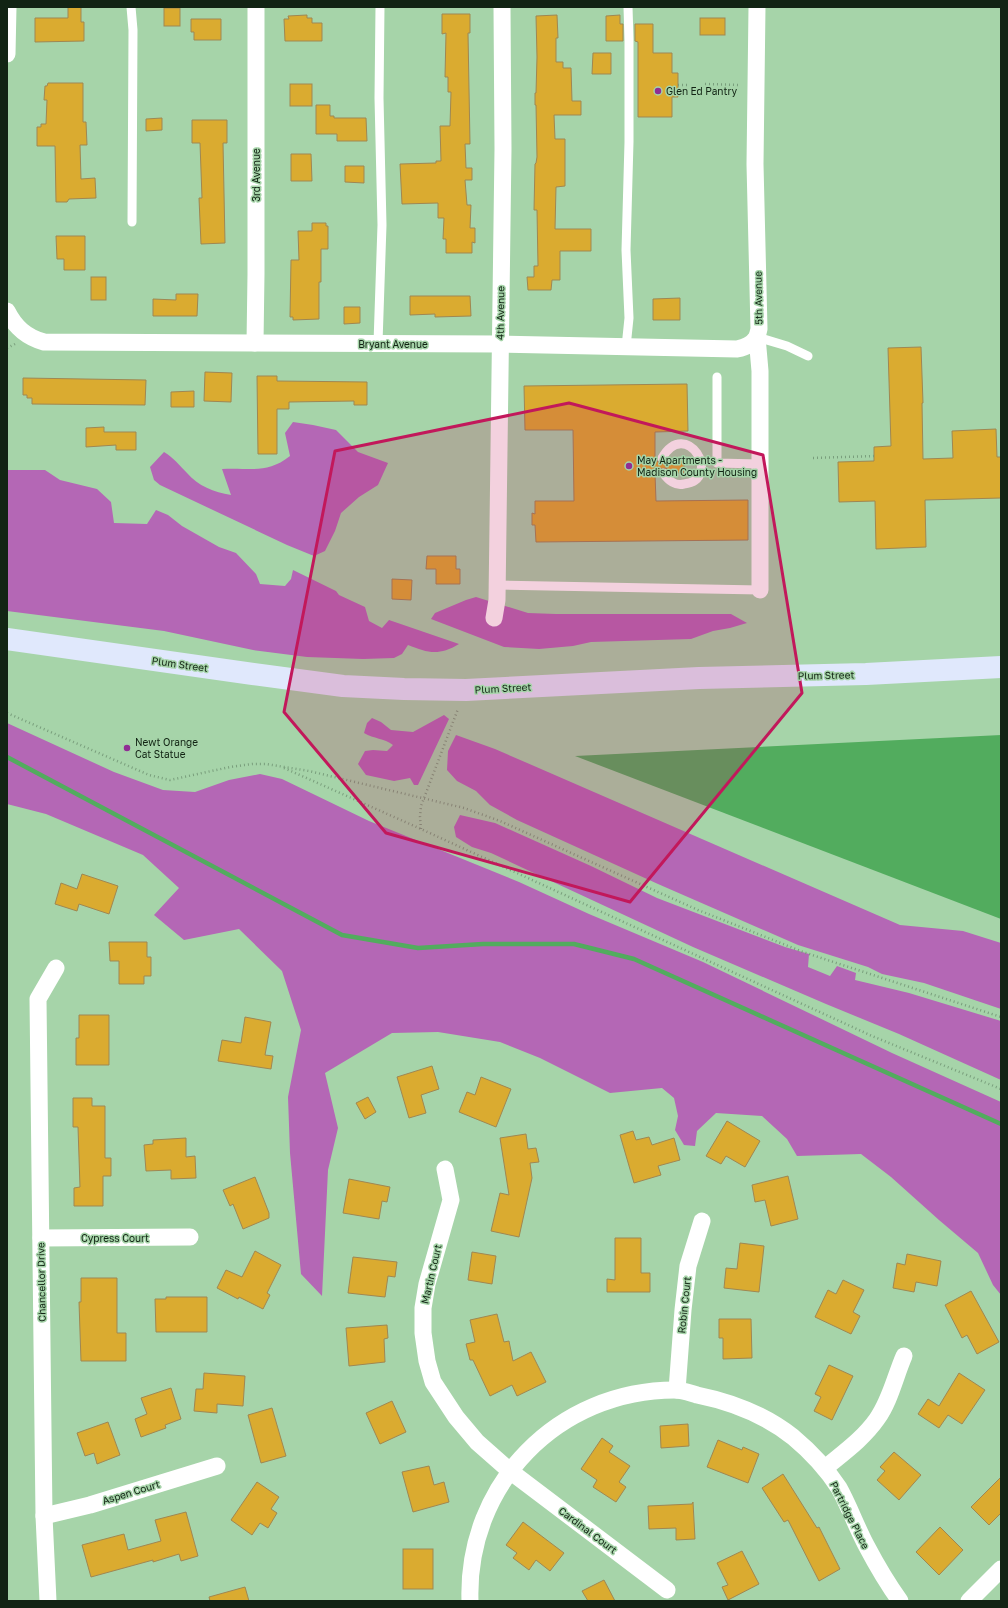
<svg xmlns="http://www.w3.org/2000/svg" width="1008" height="1608" font-family="'Golos Text',sans-serif">
	<rect width="100%" height="100%" fill="#a6d4a9"/>
	<g fill="#b467b5">
		<path d="M293 422 313 425 336 430 358 452 388 463 378 485 359 497 341 513 335 531 325 551 314 556 287 545 160 485 154 480 150 467 164 452C174 458 179 465 187 473 198 486 214 492 231 495L222 469C249 467 266 475 290 456L285 433Z"/>
		<path d="M7 470H45L60 480 97 489 111 502 114 523 147 524 156 510 168 515 182 526 219 547 236 553 256 574 260 584 285 586 291 579 293 570 336 591 339 595 365 607 369 621 382 628 389 620 459 644C439 656 428 653 408 645L402 654 394 658 363 659 307 657 253 650 164 631 7 611Z"/>
		<path d="M476 597 528 613 556 614H731L747 623 730 628 713 631 691 639 591 642 573 646 539 649 504 647 431 619 435 613 466 600Z"/>
		<path d="M444 715 449 719 418 785H414L410 778 394 781 366 775 358 764 365 751 373 750 387 751 393 745C384 738 374 739 364 733L367 723 372 718 381 722 391 730 413 732Z"/>
		<path d="M7 723 114 772 163 790 195 792 229 780 260 774 282 779 369 821 519 882 589 914 703 962 892 1053 1001 1102V1295L993 1285 978 1253 939 1220 891 1177 861 1154 797 1156 787 1139 762 1116 716 1113 697 1131 695 1146 684 1145 675 1130 678 1116 674 1098 662 1088 610 1093 540 1058 500 1042 438 1032 392 1033 325 1073 338 1128 328 1170 322 1296 301 1274 290 1153 288 1097 301 1030 282 971 239 929 184 940 154 915 179 888 143 855 46 814 7 804Z"/>
		<path d="M456 735 495 749 900 925 963 931 1001 943V1009L924 983 882 974 868 967 798 945 658 884 517 820 490 805 476 791 457 781 447 770 448 751Z"/>
		<path d="M460 815 495 823 591 866 657 898 785 947 809 954 808 967 830 976 837 966 856 973 855 980 909 993 1001 1021V1080L899 1034 826 1004 693 947 491 853 472 847 456 837 454 827Z"/>
	</g>
	<path fill="#52ac5e" d="M1001 735V919L575 756Z"/>
	<g fill="none" stroke-linecap="round" stroke-linejoin="round">
		<path stroke="#52ac5e" stroke-width="4.5" d="M7 757 342 935 418 948 483 944H574L634 959 1001 1124"/>
	</g>
	<g fill="#daab30" stroke="#9f8752">
		<path d="M68 7H81V22H84V41L35 42V18H68Z"/>
		<rect x="164" y="8" width="16" height="18"/>
		<path d="M442 14H470V33H468L470 144H465L466 168H472V180H465L467 205H471L470 228H475V243L472 242V253H446V239H443L444 218H438V203L402 204 400 164 436 163V161H441L440 126H450L451 92H448V77H445L446 33 442 34Z"/>
		<path d="M307 15V18H312V23H322V41H285L284 19H289L288 16Z"/>
		<path d="M557 15 558 38H556V62H563V68H571L572 101H581V115H554L555 139H565V186L556 187 555 229H591V251H560V280H552L551 290H528L527 277H534V266H538L537 210H534L535 164 536 163 537 157 536 105H535V93H536L537 57 536 16Z"/>
		<path d="M620 15V24H623V41H606V16Z"/>
		<rect x="700" y="18" width="25" height="17"/>
		<path d="M191 19H221V40H194V32H191Z"/>
		<path d="M635 24H653V53H672V73H678V97H672V117H638V42L635 41Z"/>
		<path d="M593 53H611V74H592Z"/>
		<path d="M48 83H83V122H86L87 145H80L81 179 95 178 96 198 69 199 67 202H56L55 146H37V127H41V124H46L47 100H44L45 86H47Z"/>
		<rect x="290" y="84" width="22" height="22"/>
		<path d="M316 105H330V116H334V118H366L367 141H337V134H316Z"/>
		<path d="M162 118V130L146 131V119Z"/>
		<path d="M192 120H227V143H223L225 243 201 244 199 198H202L200 143H192Z"/>
		<path d="M291 154H311L312 181H291Z"/>
		<path d="M345 166H364V183L345 182Z"/>
		<path d="M312 223H326V226H328V249H321V282H319V319L293 320V317H290L291 260H299L298 231H312Z"/>
		<path d="M56 236H85V270H64V259H57Z"/>
		<rect x="91" y="277" width="15" height="23"/>
		<path d="M176 294H198L197 316H153V299L176 300Z"/>
		<path d="M410 296H470L471 316 435 317V314L410 315Z"/>
		<path d="M680 298V320H653V299Z"/>
		<path d="M344 307H360V323L344 324Z"/>
		<path d="M921 347 923 403H922L923 459 953 458 952 431 996 429 997 457H1001V498L925 500 926 547 876 549 875 501 839 502 838 462 874 461V447L891 446 888 348Z"/>
		<path d="M205 372 232 373 231 402 204 401Z"/>
		<path d="M257 376H277V381L367 382V405H354V401L289 402V409H277V454H258Z"/>
		<path d="M23 378 146 380 145 405 32 404V398H27V395H23Z"/>
		<path d="M687 384 688 431 655 432V458L658 462 664 464 670 458H684V473H671L666 468 659 469 657 474H655L656 501 748 500V540L536 542 535 525H532V513L535 514V501H574L573 430H525L524 386Z"/>
		<path d="M194 391V407H171V392Z"/>
		<path d="M104 427V432H136V450H116V445L86 447V428Z"/>
		<path d="M427 556H456V569H460V584H436V569H426Z"/>
		<path d="M392 579 412 580 411 600 392 599Z"/>
		<path d="M82 874 118 886 109 914 79 904 77 911 55 904 61 883 77 889Z"/>
		<path d="M109 942H147V957H151V976H144V984H119V961H110Z"/>
		<path d="M79 1015H109V1065H76V1038H79Z"/>
		<path d="M245 1017 271 1022 265 1055 273 1056 271 1069 218 1061 222 1040 241 1043Z"/>
		<path d="M432 1066 439 1089 421 1095 426 1113 409 1118 397 1077Z"/>
		<path d="M481 1077 511 1089 496 1127 459 1112 467 1092 475 1095Z"/>
		<path d="M368 1097 376 1112 365 1119 356 1103Z"/>
		<path d="M73 1098H92V1106H105V1158H111V1176H103V1206H74V1188L80 1187 78 1127H73Z"/>
		<path d="M727 1121 760 1141 745 1167 726 1156 721 1164 706 1156Z"/>
		<path d="M633 1131 636 1140 649 1137 652 1145 674 1138 680 1160 658 1166 661 1175 634 1183 620 1135Z"/>
		<path d="M526 1134 528 1149 536 1148 539 1162 530 1163 532 1178 519 1237 491 1231 500 1193 509 1195 500 1138Z"/>
		<path d="M186 1138V1157L195 1156 196 1178 171 1179V1170L146 1171 144 1145 153 1144V1140Z"/>
		<path d="M788 1176 798 1219 771 1226 765 1200 755 1202 752 1185Z"/>
		<path d="M255 1177 269 1213V1218L243 1229 233 1204 230 1206 223 1190Z"/>
		<path d="M349 1179 390 1187 387 1202 382 1201 379 1219 343 1213Z"/>
		<path d="M615 1238H641V1273H650V1292H607V1279L615 1280Z"/>
		<path d="M740 1243 764 1246 759 1292 724 1288 726 1268 737 1269Z"/>
		<path d="M255 1251 281 1265 267 1293 270 1295 263 1309 239 1297 238 1299 217 1288 226 1270 242 1277Z"/>
		<path d="M472 1252 496 1256 492 1284 468 1280Z"/>
		<path d="M907 1254 941 1261 937 1286 916 1282 914 1292 893 1288 897 1263 905 1265Z"/>
		<path d="M353 1257 397 1262 395 1277 388 1276 385 1297 348 1293Z"/>
		<path d="M81 1278H117V1333H126V1361H81L79 1302H81Z"/>
		<path d="M843 1280 864 1290 853 1312 860 1316 851 1334 815 1317 828 1290 836 1294Z"/>
		<path d="M971 1291 999 1342 977 1354 967 1335 962 1338 945 1305Z"/>
		<path d="M166 1297H207V1332H156L155 1299H166Z"/>
		<path d="M497 1314 504 1342 509 1341 513 1361 531 1352 546 1382 517 1396 512 1385 490 1396 473 1360H470L466 1344 475 1342 470 1320Z"/>
		<path d="M719 1319H751L752 1358 723 1359V1338H719Z"/>
		<path d="M387 1325 388 1338 384 1339 385 1362 349 1366 346 1328Z"/>
		<path d="M829 1365 853 1376 832 1420 814 1411 821 1397 815 1394Z"/>
		<path d="M204 1373 245 1376 243 1406 217 1404V1413L194 1411 196 1389H203Z"/>
		<path d="M959 1373 985 1390 962 1424 948 1415 939 1428 918 1414 928 1399 939 1406Z"/>
		<path d="M171 1388 181 1419 165 1425 166 1428 141 1437 135 1419 147 1414 141 1398Z"/>
		<path d="M392 1401 406 1432 380 1444 366 1413Z"/>
		<path d="M272 1408 286 1456 261 1463 248 1415Z"/>
		<path d="M108 1422 120 1455 97 1464 94 1453 85 1456 77 1433Z"/>
		<path d="M688 1424 689 1446 661 1448 660 1426Z"/>
		<path d="M602 1438 613 1446 609 1452 630 1466 619 1482 626 1487 616 1502 593 1487 597 1480 581 1469Z"/>
		<path d="M718 1440 742 1450 743 1447 759 1454 748 1483 707 1467Z"/>
		<path d="M894 1452 921 1475 899 1500 877 1480 885 1471 880 1467Z"/>
		<path d="M429 1466 434 1485 444 1482 449 1502 413 1512 402 1472Z"/>
		<path d="M783 1474 817 1528 819 1527 840 1569 819 1581 788 1520 784 1522 762 1488Z"/>
		<path d="M1001 1477V1513L989 1525 971 1507Z"/>
		<path d="M257 1482 279 1497 271 1509 277 1513 268 1528 260 1523 252 1535 231 1520Z"/>
		<path d="M693 1502 695 1539 676 1540V1528L649 1529 648 1506 692 1504Z"/>
		<path d="M186 1512 198 1556 181 1561 179 1554 153 1562V1560L91 1577 82 1545 124 1534 128 1550 161 1541 155 1520Z"/>
		<path d="M523 1522 564 1553 550 1571 536 1560 529 1570 513 1558 517 1553 506 1545Z"/>
		<path d="M940 1527 963 1550 939 1575 916 1552Z"/>
		<rect x="403" y="1549" width="30" height="40"/>
		<path d="M742 1551 759 1584 728 1600 722 1587 728 1585 717 1563Z"/>
		<path d="M604 1580 615 1601H588L582 1591Z"/>
		<path d="M245 1587 249 1601H210L209 1597Z"/>
	</g>
	<g fill="none" stroke-linecap="round" stroke-linejoin="round">
		<g stroke="#799e7c" stroke-width="2.5" stroke-dasharray="1 3" stroke-linecap="butt">
			<path d="M705 84 740 85"/>
			<path d="M678 85H688"/>
			<path d="M7 348 15 344"/>
			<path d="M813 458 874 456"/>
			<path d="M7 713 149 775 170 780 230 767 252 764H266L309 771 464 808 500 821 698 910 803 952 1001 1017"/>
			<path d="M284 768 421 829 872 1036 1001 1089"/>
			<path d="M421 829 420 817 421 806 458 709"/>
		</g>
		<g stroke="#fff" stroke-width="9">
			<path d="M131 7 133 30 132 222"/>
			<path d="M757 337 787 346 808 356"/>
			<path d="M378 343 382 225 379 98 380 7"/>
			<path d="M626 347 629 318 626 250 629 142V40L628 7"/>
			<path d="M717 377V463L760 464"/>
			<path d="M662 458C686 416 724 479 684 484 675 486 669 481 663 473"/>
			<path d="M497 585 760 590"/>
		</g>
		<g stroke="#fff" stroke-width="17">
			<path d="M757 7 755 164 759 329 757 337 760 371V590"/>
			<path d="M7 54 8 7"/>
			<path d="M7 311C15 327 26 337 44 342L500 344 737 349C746 347 751 345 757 337"/>
			<path d="M255 343 256 274V7"/>
			<path d="M494 618 497 600 503 149 502 7"/>
			<path d="M445 1169 451 1200 427 1284 423 1308V1333L427 1361 433 1382 456 1417 477 1442 510 1471 667 1590"/>
			<path d="M41 1238 190 1237"/>
			<path d="M677 1390 683 1310 688 1266 702 1221"/>
			<path d="M825 1468C843 1453 863 1439 877 1419 890 1401 895 1377 904 1356"/>
			<path d="M44 1516 90 1505 217 1466"/>
			<path d="M48 1601 44 1516 38 999 56 968"/>
			<path d="M470 1601C466 1484 558 1390 675 1390 682 1390 690 1393 697 1395 732 1402 765 1415 793 1437 811 1452 826 1468 839 1488 849 1506 856 1526 866 1545 876 1564 887 1583 900 1601"/>
			<path d="M969 1601 1001 1569"/>
		</g>
		<path stroke="#e0e8fc" stroke-width="22" d="M7 639 253 674 343 686 404 689 466 690 699 678 866 674 1001 667"/>
	</g>
	<path fill="#c2185b" fill-opacity="0.2" stroke="#c2185b" stroke-width="3" stroke-linejoin="round" d="M569 403 763 455 802 693 630 902 386 833 284 712 335 451Z"/>
	<g fill="#902d94" stroke="#a6d4a9" stroke-width="1.5">
		<circle cx="658" cy="91" r="4"/>
		<circle cx="629" cy="466" r="4"/>
		<circle cx="127" cy="748" r="4"/>
	</g>
	<g text-anchor="middle" stroke-width="3" stroke-linejoin="round" paint-order="stroke">
		<g font-size="10" fill="#122414" stroke="#a6d4a9" text-anchor="start">
			<text x="666" y="95">Glen Ed Pantry</text>
			<text x="637" y="464">May Apartments -<tspan x="637" dy="12">Madison County Housing</tspan></text>
			<text x="135" y="746">Newt Orange<tspan x="135" dy="12">Cat Statue</tspan></text>
		</g>
		<g font-size="10" fill="#122414" stroke="#a6d4a9">
			<text transform="translate(256 175) rotate(-90)" y="4">3rd Avenue</text>
			<text transform="translate(758 298) rotate(-91)" y="4">5th Avenue</text>
			<text transform="translate(500 313) rotate(-89)" y="4">4th Avenue</text>
			<text x="393" y="348">Bryant Avenue</text>
			<text transform="translate(180 664) rotate(8)" y="4">Plum Street</text>
			<text transform="translate(826 675) rotate(-1)" y="4">Plum Street</text>
			<text transform="translate(503 688) rotate(-3)" y="4">Plum Street</text>
			<text x="115" y="1242">Cypress Court</text>
			<text transform="translate(431 1274) rotate(-77)" y="4">Martin Court</text>
			<text transform="translate(41 1282) rotate(-91)" y="4">Chancellor Drive</text>
			<text transform="translate(684 1305) rotate(-84)" y="4">Robin Court</text>
			<text transform="translate(131 1492) rotate(-17)" y="4">Aspen Court</text>
			<text transform="translate(850 1515) rotate(63)" y="4">Partridge Place</text>
			<text transform="translate(588 1530) rotate(37)" y="4">Cardinal Court</text>
		</g>
	</g>
	<rect width="1008" height="1608" fill="none" stroke="#122414" stroke-width="16"/>
</svg>
